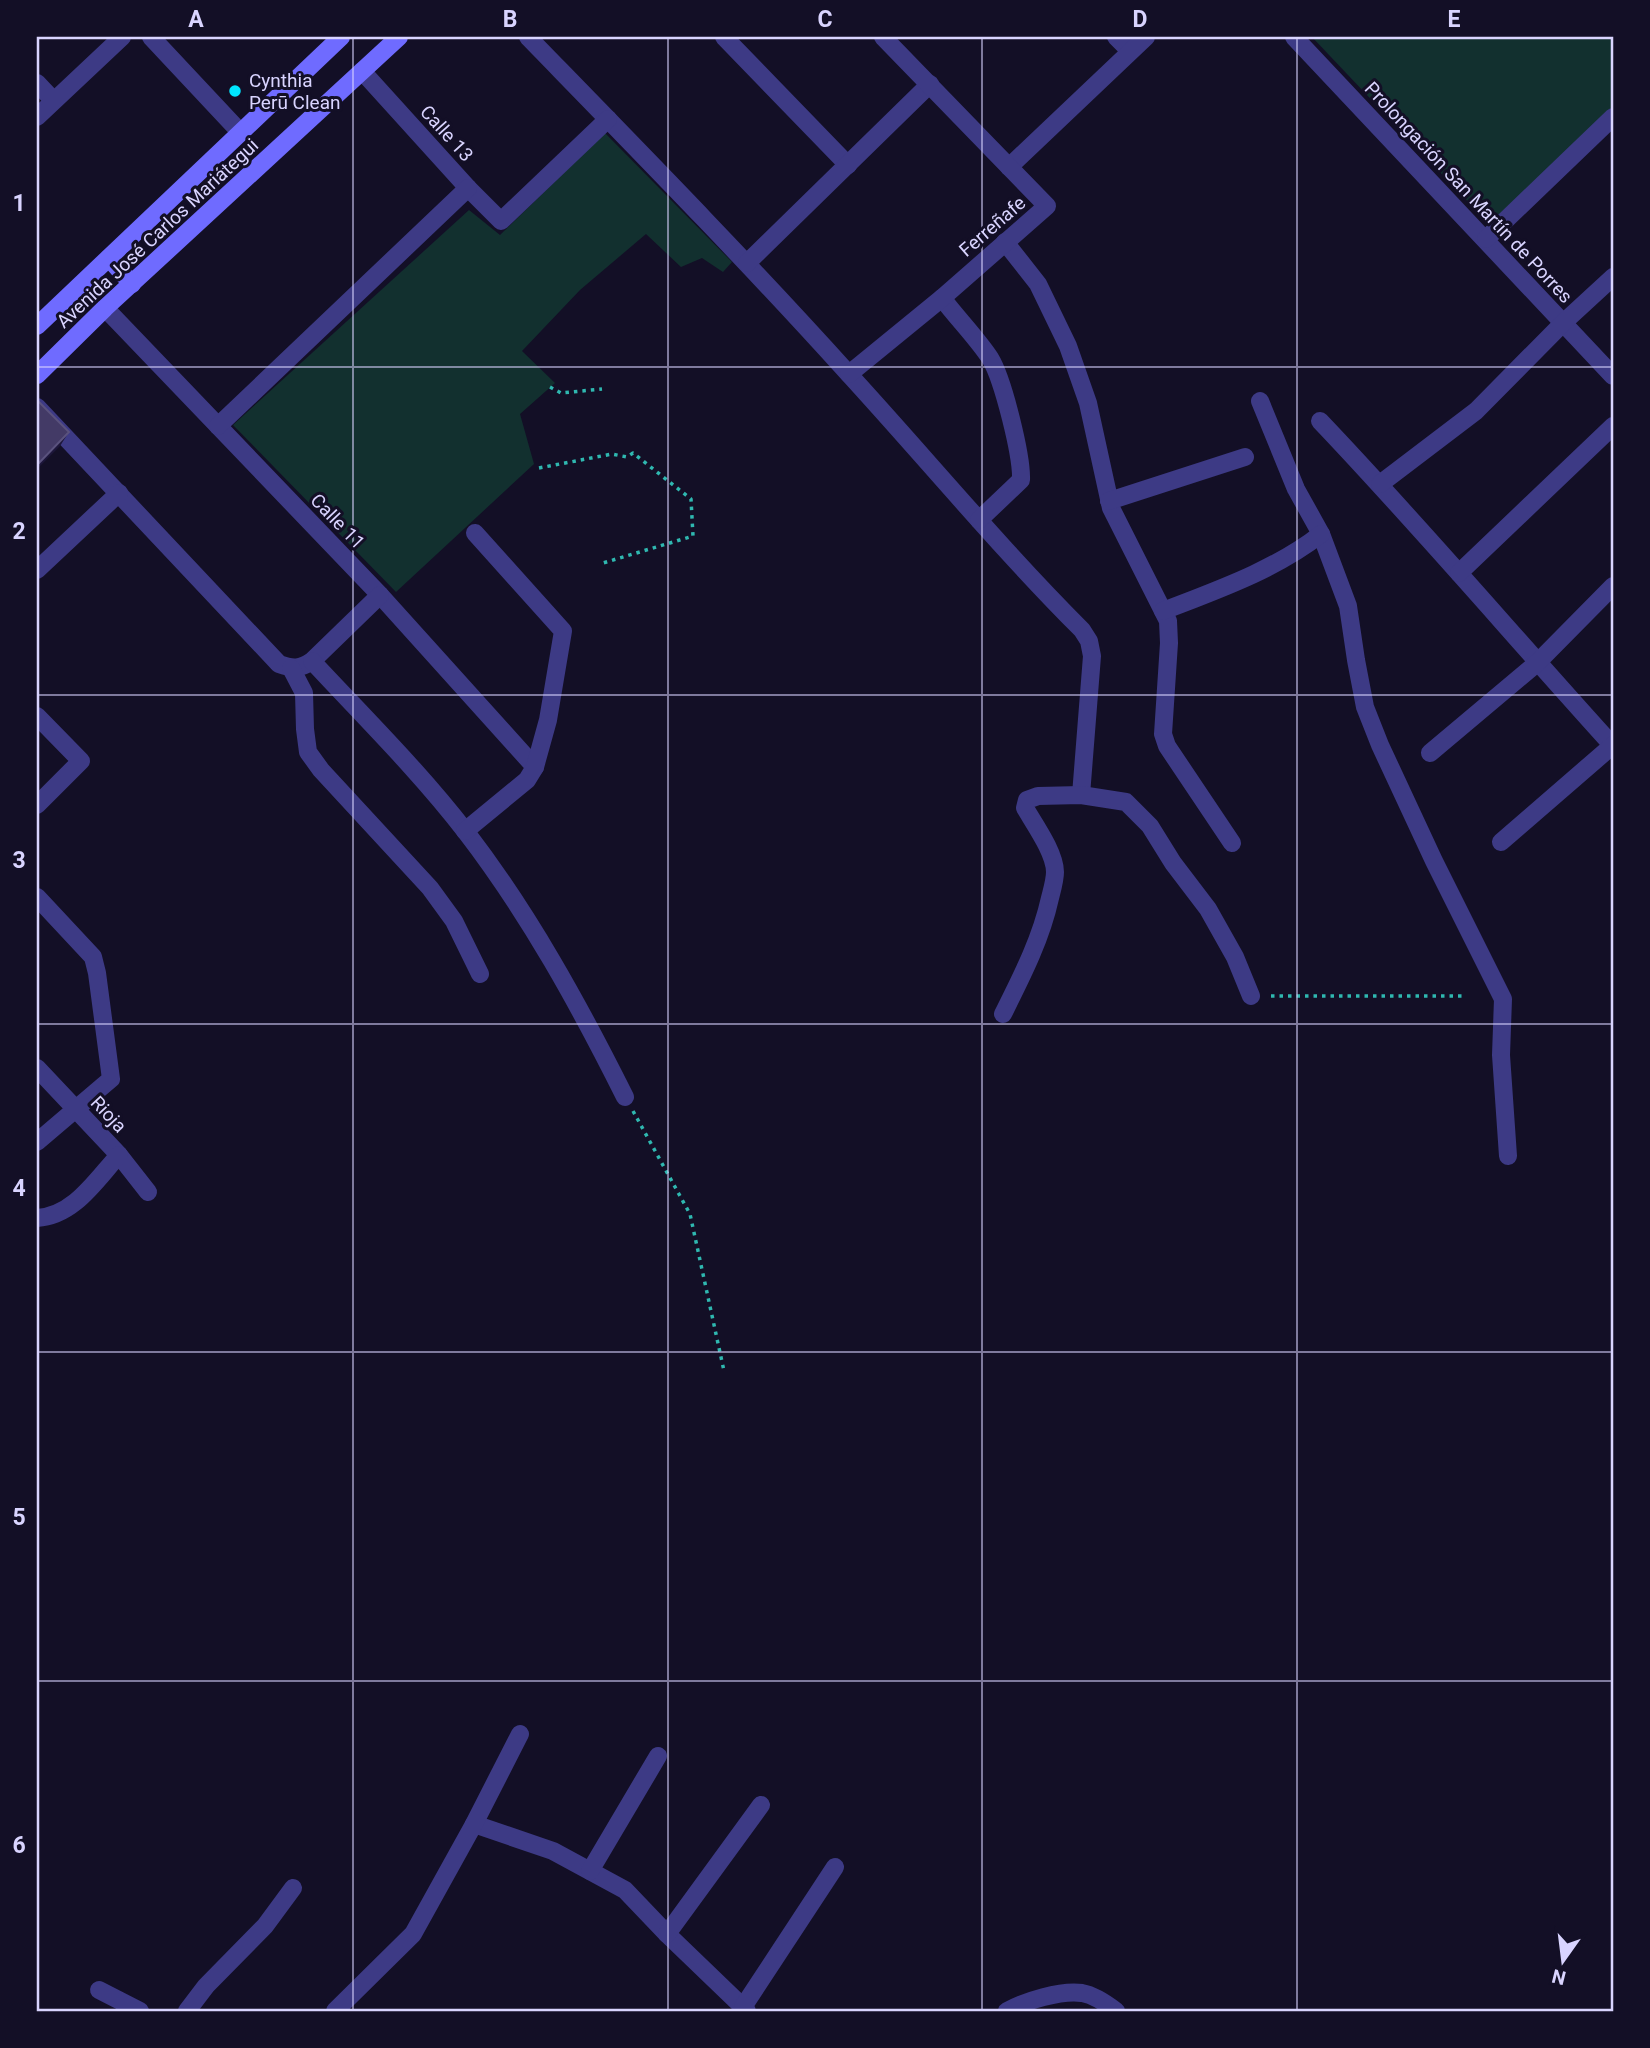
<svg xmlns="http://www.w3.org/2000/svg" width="1650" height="2048" font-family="Roboto,sans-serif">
	<rect width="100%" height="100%" fill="#130f26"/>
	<g fill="#12302f">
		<path d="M1312 37H1613V110L1489 224Z"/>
		<path d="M605 133 732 262 723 272 702 258 681 267 646 234 580 290 522 351 555 383 520 414 534 464 396 592 233 425 469 210 500 235Z"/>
	</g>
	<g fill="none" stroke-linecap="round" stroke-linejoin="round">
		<g stroke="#2fb8b0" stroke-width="3.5" stroke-dasharray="3.5 5" stroke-linecap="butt">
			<path d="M550 387 561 393 602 389"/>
			<path d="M539 468 612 454 627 457 633 453 691 499 693 536 603 563"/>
			<path d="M1271 996H1465"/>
			<path d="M633 1111 690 1214 724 1371"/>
		</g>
		<g stroke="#3d3a85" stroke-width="18">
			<path d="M151 37 240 132"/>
			<path d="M528 37C635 147 743 257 846 371 925 457 999 547 1082 630L1089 641 1092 656 1081 795"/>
			<path d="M724 37 848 165"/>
			<path d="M1116 37 1130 51"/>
			<path d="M1294 37 1613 376"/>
			<path d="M362 71 468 188 501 221 608 119"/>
			<path d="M37 83 53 100"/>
			<path d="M37 117 122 37"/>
			<path d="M1009 167 1146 37"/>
			<path d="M1486 239 1613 117"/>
			<path d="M1005 242 1038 284 1068 346 1088 403 1111 508 1168 621 1169 643 1163 734 1167 746 1232 843"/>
			<path d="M747 263 930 84"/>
			<path d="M942 298C957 318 976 337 990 358 1003 379 1022 456 1021 480L979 520"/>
			<path d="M105 308 380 595 535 767"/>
			<path d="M849 374 942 298 1047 206 883 37"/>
			<path d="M1260 401 1296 489 1321 534 1348 606 1356 660 1365 707 1380 745 1434 861 1503 999 1501 1055 1508 1156"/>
			<path d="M37 407 279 664C293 669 300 669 312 661L380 595"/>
			<path d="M1320 421C1421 527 1515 638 1613 746"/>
			<path d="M218 426 468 188"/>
			<path d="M1380 484 1476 411 1563 323 1613 277"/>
			<path d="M1109 501 1245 457"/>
			<path d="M37 570 119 493"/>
			<path d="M1459 573 1613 426"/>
			<path d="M1163 611C1217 590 1275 570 1321 534"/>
			<path d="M312 661C364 717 419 771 466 832 529 914 579 1005 625 1097"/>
			<path d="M291 668 304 693 305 729 308 752 321 770 430 888 454 921 480 974"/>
			<path d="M37 716 81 761 37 805"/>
			<path d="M1430 753 1537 663 1613 586"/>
			<path d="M465 831 527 780 535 767 548 720 563 631 475 533"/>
			<path d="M1501 842 1613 745"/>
			<path d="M37 897 93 957 97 973 111 1079 37 1142"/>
			<path d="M1003 1014C1022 976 1041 939 1050 898 1052 890 1055 880 1055 872 1055 853 1035 825 1025 808L1027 800 1038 796 1081 795 1126 802 1150 826 1173 863 1208 909 1235 957 1251 996"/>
			<path d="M37 1068 119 1155 148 1192"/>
			<path d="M37 1218C74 1216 96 1180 119 1155"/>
			<path d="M474 1824 553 1851 625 1890 667 1934 747 2011"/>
			<path d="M590 1871 658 1756"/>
			<path d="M667 1934 761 1805"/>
			<path d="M99 1990 140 2011"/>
			<path d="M743 2007 835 1867"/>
			<path d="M187 2011 206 1986 265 1926 293 1888"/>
			<path d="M335 2011 413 1934 474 1824 520 1734"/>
			<path d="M1007 2011C1025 2001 1061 1990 1082 1993 1093 1995 1107 2004 1116 2011"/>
		</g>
		<g stroke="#6f6bff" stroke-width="18">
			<path d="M109 258 132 284"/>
			<path d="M37 326 341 37"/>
			<path d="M37 375 105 308 399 37"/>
		</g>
	</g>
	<path fill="#1d163a" d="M69 432 60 446 37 469V465Z"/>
	<path fill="#433a66" stroke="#5a527e" stroke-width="2" d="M39 402 69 432 37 465V404Z"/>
	<path fill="none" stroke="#d9d4ff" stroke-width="2" stroke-opacity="0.55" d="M353 37V2011M668 37V2011M982 37V2011M1297 37V2011M37 367H1613M37 695H1613M37 1024H1613M37 1352H1613M37 1681H1613"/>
	<circle fill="#00e5ff" stroke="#130f26" stroke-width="2.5" cx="235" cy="91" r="7"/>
	<g text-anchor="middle" stroke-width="6" stroke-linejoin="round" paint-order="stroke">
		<g font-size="19" fill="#d9d4ff" stroke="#130f26" text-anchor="start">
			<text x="249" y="87">Cynthia<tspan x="249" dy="22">Perū Clean</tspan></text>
		</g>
		<g font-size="19" fill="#d9d4ff" stroke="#130f26">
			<text transform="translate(447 133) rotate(48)" y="7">Calle 13</text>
			<text transform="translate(1469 192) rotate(47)" y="7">Prolongación San Martín de Porres</text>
			<text transform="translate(992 226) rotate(-41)" y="7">Ferreñafe</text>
			<text transform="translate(157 233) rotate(-43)" y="7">Avenida José Carlos Mariátegui</text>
			<text transform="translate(338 521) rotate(46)" y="7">Calle 11</text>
			<text transform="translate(109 1114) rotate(47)" y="7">Rioja</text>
		</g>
	</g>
	<rect width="1650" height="2048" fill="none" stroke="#130f26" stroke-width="77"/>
	<g transform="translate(1563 1961) rotate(194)" stroke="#130f26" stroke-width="5" paint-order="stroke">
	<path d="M0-5L12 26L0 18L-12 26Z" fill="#d9d4ff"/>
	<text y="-10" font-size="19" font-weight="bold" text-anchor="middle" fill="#d9d4ff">N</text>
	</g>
	<rect x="38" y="38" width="1574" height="1972" fill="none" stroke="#d9d4ff" stroke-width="2.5"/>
	<g font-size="23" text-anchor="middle" font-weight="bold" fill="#d9d4ff">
		<text x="196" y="27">A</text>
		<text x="510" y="27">B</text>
		<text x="825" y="27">C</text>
		<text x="1140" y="27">D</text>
		<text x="1454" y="27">E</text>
		<text x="19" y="211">1</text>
		<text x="19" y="539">2</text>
		<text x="19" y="868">3</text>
		<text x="19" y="1196">4</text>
		<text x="19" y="1525">5</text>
		<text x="19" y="1853">6</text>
	</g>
</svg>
